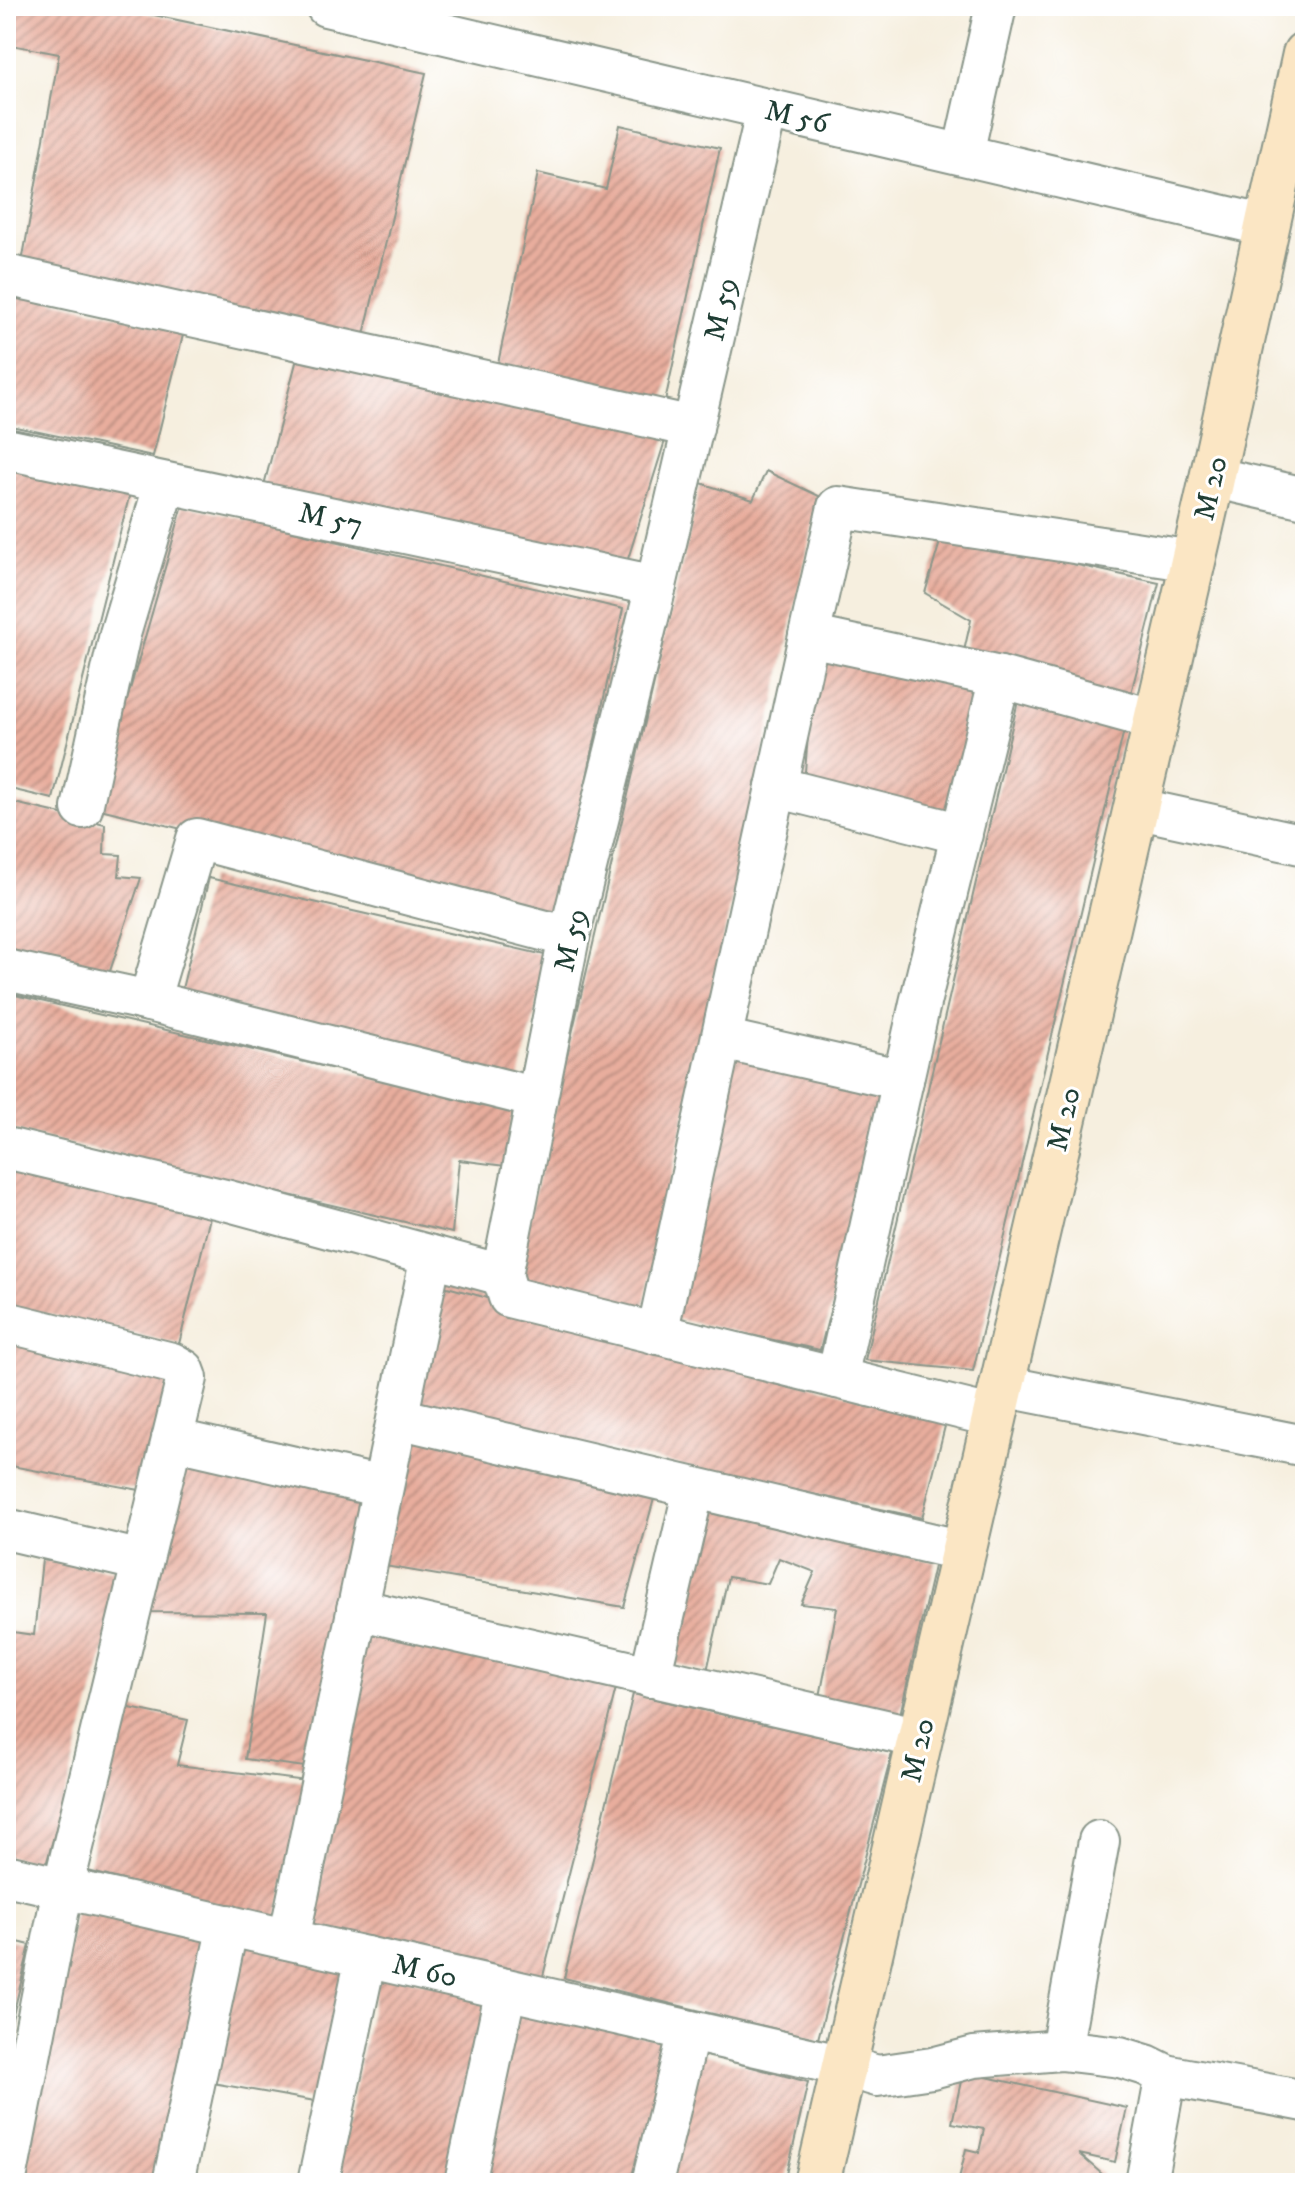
<svg xmlns="http://www.w3.org/2000/svg" width="1311" height="2189" font-family="'IM FELL DW Pica',serif">
	<defs>
		<pattern id="building-hatch" width="6" height="6" patternUnits="userSpaceOnUse" patternTransform="scale(2)"><rect width="6" height="6" fill="#e8ad9d"/><path d="M-1 1l2-2M0 6l6-6M5 7l2-2" fill="none" stroke="#bb8e81"/></pattern>
	</defs>
	<rect width="100%" height="100%" fill="#fff"/>
	<filter id="ink" filterUnits="userSpaceOnUse"><feTurbulence type="fractalNoise" baseFrequency=".0125" numOctaves="2"/><feDisplacementMap in="SourceGraphic" scale="16" xChannelSelector="R" yChannelSelector="G"/><feConvolveMatrix kernelMatrix="1 2 1 2 8 2 1 2 1" color-interpolation-filters="sRGB"/></filter>
	<filter id="wash" filterUnits="userSpaceOnUse"><feTurbulence type="fractalNoise" baseFrequency=".006" numOctaves="4" result="noise"/><feDisplacementMap in="SourceGraphic" scale="32" xChannelSelector="R" yChannelSelector="G"/><feGaussianBlur stdDeviation="1.8" result="paint"/><feColorMatrix in="noise" values="0 0 0 0 0 0 0 0 0 0 0 0 0 0 0 0 0 1.4 0 .05"/><feComposite in="paint" operator="in"/></filter>
	<g filter="url(#wash)">
		<rect width="100%" height="100%" fill="#f6efdf"/>
		<g id="blocks">
			<g fill="url(#building-hatch)">
				<path d="M6 6H112L426 73 362 343 21 268 59 54 6 44Z"/>
				<path d="M620 125 720 148 664 406 496 373 538 173 606 189Z"/>
				<path d="M6 290 184 331 153 456 6 425Z"/>
				<path d="M299 351 668 431 627 562 263 489Z"/>
				<path d="M6 464 131 489 53 799 6 788Z"/>
				<path d="M766 471 819 496 643 1310 515 1277 701 483 753 500Z"/>
				<path d="M183 505 623 609 556 921 96 808Z"/>
				<path d="M942 535 1159 583 1128 705 962 660 971 620 925 593Z"/>
				<path d="M815 653 984 685 949 817 804 783Z"/>
				<path d="M1018 701 1124 730 973 1371 865 1360Z"/>
				<path d="M6 801 105 824 104 854 121 855 119 876 141 878 108 977 6 953Z"/>
				<path d="M209 878 549 956 518 1082 181 993Z"/>
				<path d="M6 993 513 1110 505 1166 459 1160 452 1233 6 1129Z"/>
				<path d="M731 1050 888 1088 820 1350 672 1318Z"/>
				<path d="M6 1162 212 1209 179 1344 6 1305Z"/>
				<path d="M436 1284 946 1422 922 1518 415 1407Z"/>
				<path d="M6 1337 169 1376 145 1491 6 1465Z"/>
				<path d="M416 1433 657 1488 624 1607 379 1565Z"/>
				<path d="M182 1452 370 1492 312 1768 245 1759 267 1613 147 1612Z"/>
				<path d="M709 1504 935 1562 899 1719 819 1702 837 1608 801 1604 815 1572 779 1558 768 1584 728 1577 707 1671 667 1661Z"/>
				<path d="M42 1560 126 1572 46 1865 6 1855V1631L34 1635Z"/>
				<path d="M366 1631 617 1684 542 1980 313 1926Z"/>
				<path d="M633 1694 892 1753 818 2039 564 1978Z"/>
				<path d="M120 1706 188 1720 177 1765 307 1781 277 1920 88 1871Z"/>
				<path d="M76 1909 210 1936 153 2183H23Z"/>
				<path d="M6 1939 30 1945 7 2040H6Z"/>
				<path d="M233 1940 352 1963 321 2102 201 2081Z"/>
				<path d="M379 1973 489 1995 446 2183H334Z"/>
				<path d="M511 2010 670 2042 636 2183H477Z"/>
				<path d="M696 2052 808 2082 785 2183H666Z"/>
				<path d="M963 2072 1127 2108 1115 2162 1079 2154 1102 2174 1099 2183H958L966 2149 979 2152 984 2129 952 2123Z"/>
			</g>
		</g>
	</g>
	<g filter="url(#ink)">
		<use href="#blocks" fill-opacity="0" stroke="#8a968a" stroke-width="2"/>
		<g fill="none" stroke-linecap="round" stroke-linejoin="round">
			<g stroke="#8a968a" stroke-width="44">
				<g id="street">
					<path d="M326 6 1267 226"/>
					<path d="M963 154 996 6"/>
					<path d="M6 275 693 427"/>
					<path d="M6 449 656 586"/>
					<path d="M1212 477 1305 498"/>
					<path d="M809 636 838 507 1193 561"/>
					<path d="M1000 677 1156 720"/>
					<path d="M776 787 962 834"/>
					<path d="M82 808 120 634 165 483"/>
					<path d="M1135 808 1305 845"/>
					<path d="M6 970 149 1001 197 839 569 937"/>
					<path d="M149 1001 537 1098"/>
					<path d="M722 1039 903 1080"/>
					<path d="M6 1148 229 1201 502 1275 569 937 656 586 767 109"/>
					<path d="M502 1275 509 1297 995 1417"/>
					<path d="M6 1322 172 1363 184 1370 187 1378 63 1888 6 2180"/>
					<path d="M657 1334 809 636 1000 677 920 1003 837 1378"/>
					<path d="M1002 1386 1305 1446"/>
					<path d="M398 1418 963 1551"/>
					<path d="M172 1439 382 1487"/>
					<path d="M6 1529 142 1561"/>
					<path d="M357 1609 920 1738"/>
					<path d="M650 1677 694 1488"/>
					<path d="M6 1875 844 2066 877 2076 932 2068 974 2057 1061 2050 1120 2057 1146 2065 1166 2075 1146 2183"/>
					<path d="M289 1939 431 1256"/>
					<path d="M1061 2050 1099 1841"/>
					<path d="M1166 2075 1305 2101"/>
					<path d="M173 2183 228 1925"/>
					<path d="M318 2183 366 1957"/>
					<path d="M465 2183 506 1989"/>
					<path d="M652 2183 689 2031"/>
				</g>
			</g>
			<g stroke="#8a968a" stroke-width="48">
				<path id="secondary" d="M817 2183 1207 501 1305 54"/>
			</g>
			<use href="#street" stroke="#fff" stroke-width="40"/>
			<use href="#secondary" stroke="#fbe6c4" stroke-width="44"/>
		</g>
	</g>
	<g text-anchor="middle" stroke-width="6" stroke-linejoin="round" paint-order="stroke">
		<g font-size="30" fill="#1f3d34" stroke="#fff">
			<text transform="translate(797 116) rotate(13)" y="10">M 56</text>
			<text transform="translate(720 309) rotate(-77)" y="10">M 59</text>
			<text transform="translate(1210 488) rotate(-77)" y="10">M 20</text>
			<text transform="translate(331 518) rotate(12)" y="10">M 57</text>
			<text transform="translate(570 940) rotate(-77)" y="10">M 59</text>
			<text transform="translate(1063 1119) rotate(-77)" y="10">M 20</text>
			<text transform="translate(917 1750) rotate(-77)" y="10">M 20</text>
			<text transform="translate(425 1970) rotate(13)" y="10">M 60</text>
		</g>
	</g>
	<rect width="1311" height="2189" fill="none" stroke="#fff" stroke-width="32"/>
</svg>
